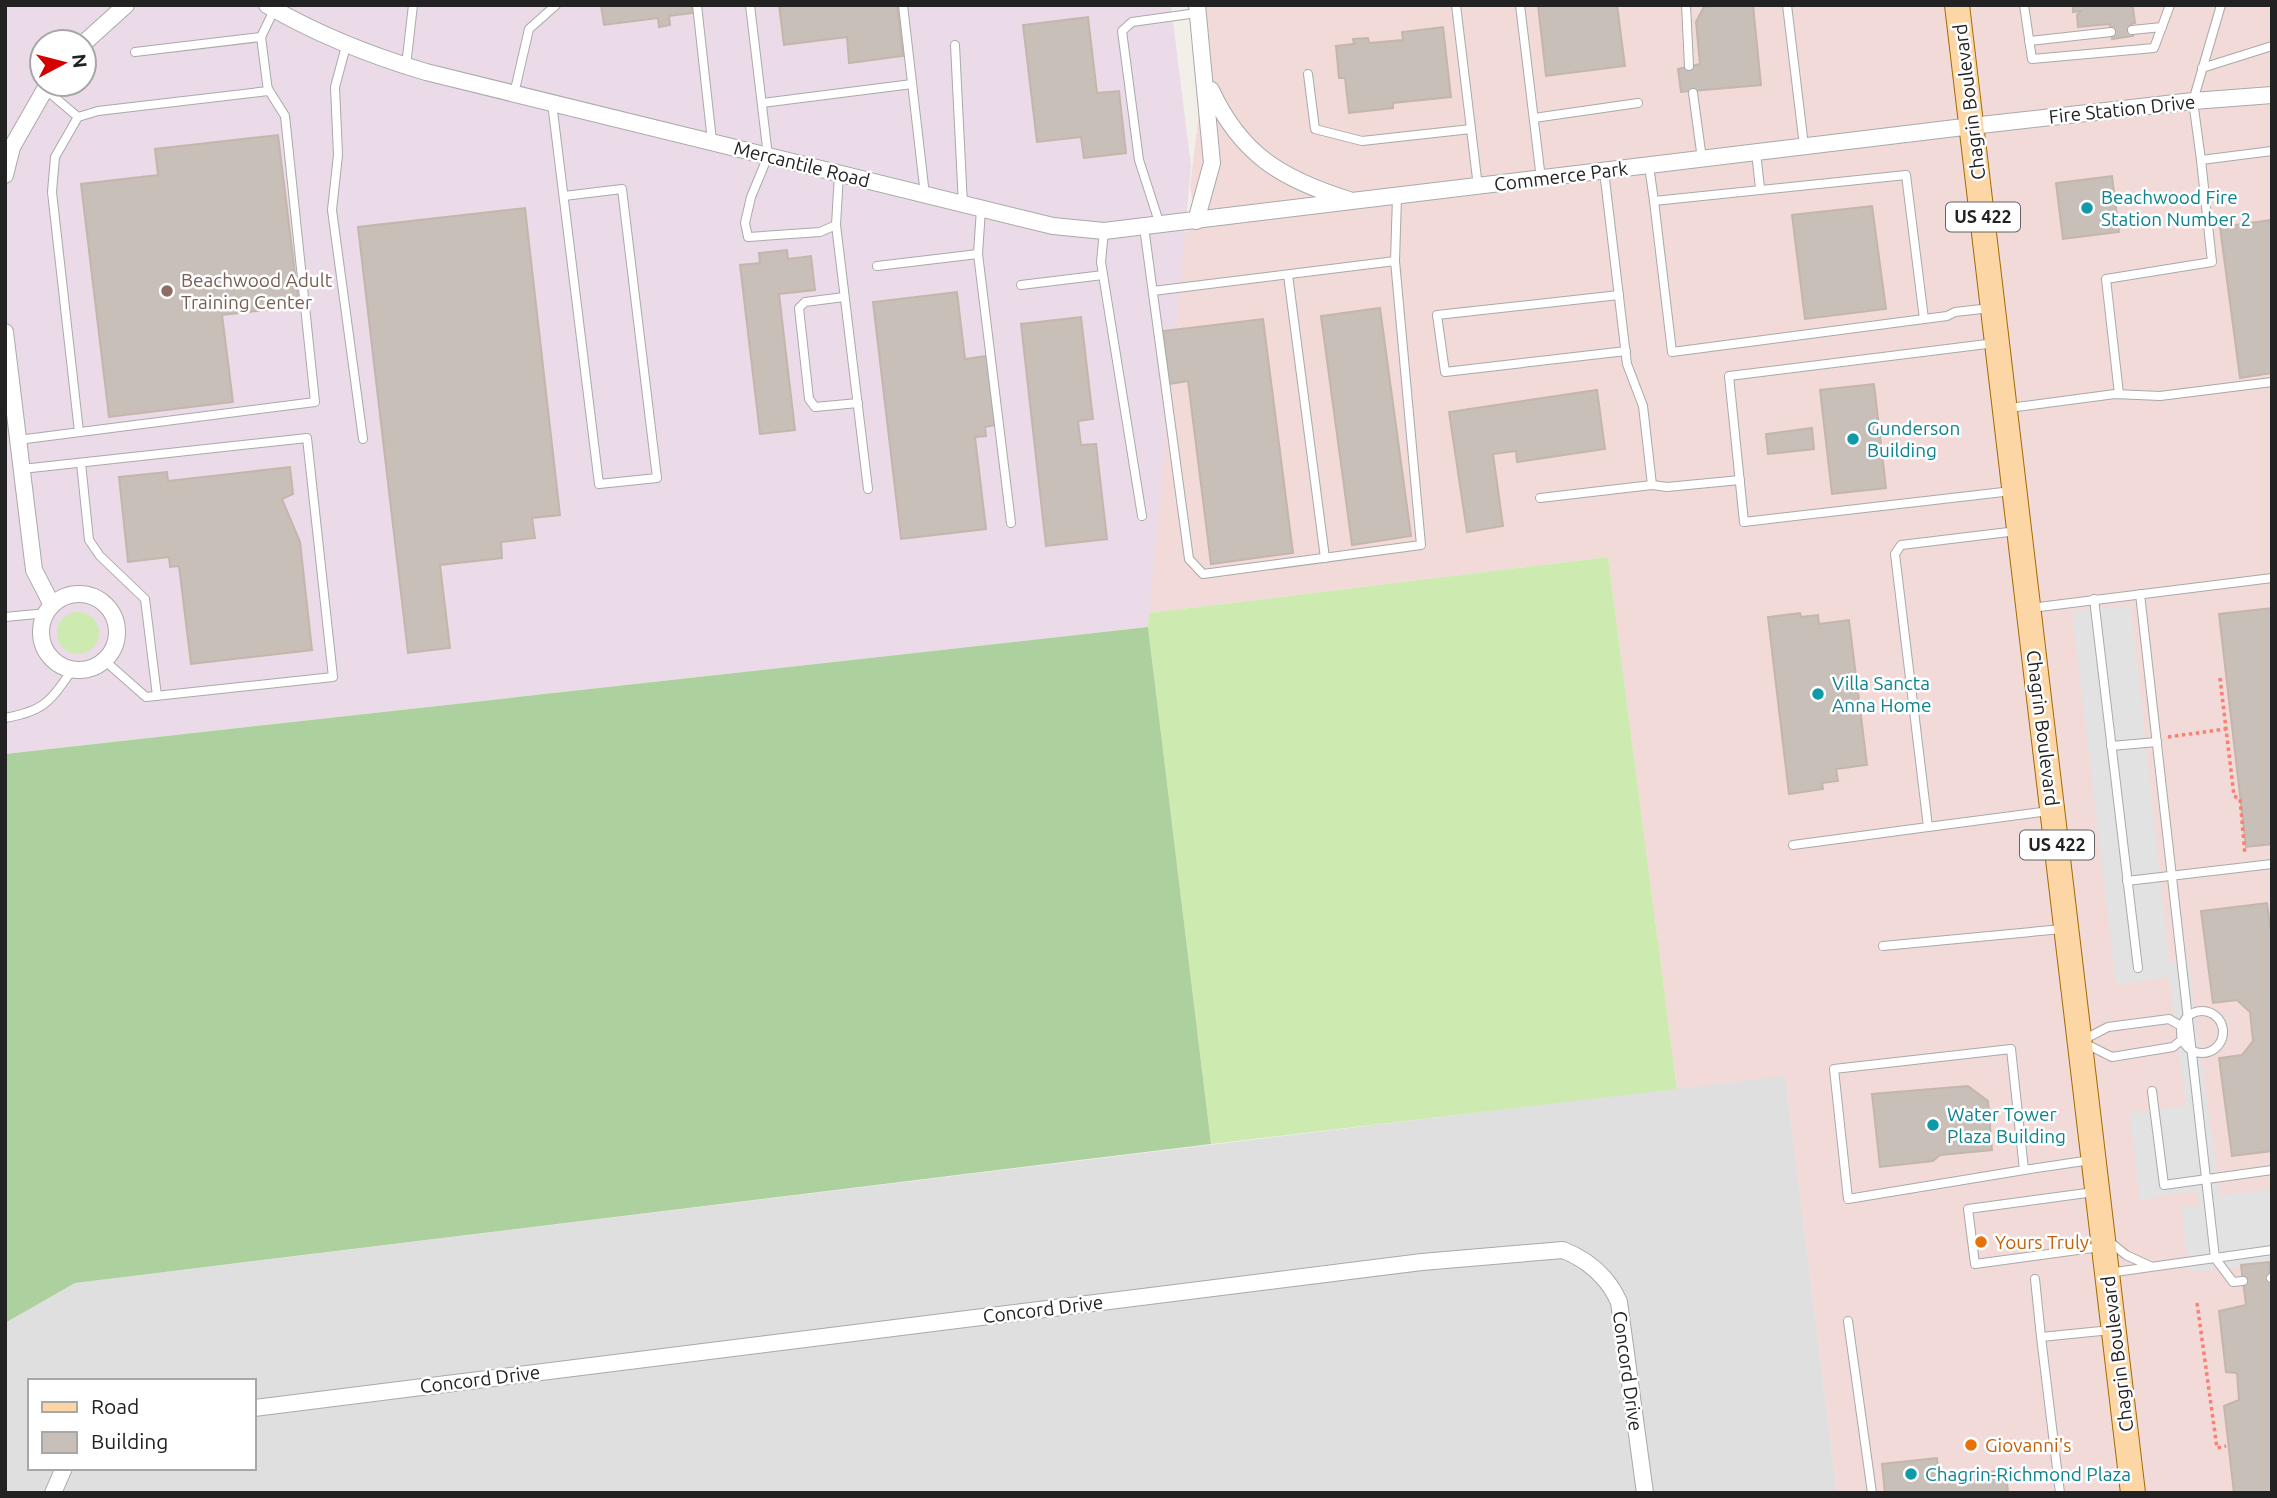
<svg xmlns="http://www.w3.org/2000/svg" width="2277" height="1498" font-family="Ubuntu,sans-serif">
	<rect width="100%" height="100%" fill="#f2efe9"/>
	<path fill="#e0dfdf" fill-rule="evenodd" d="M1785 1075 1837 1493H5V1323L75 1283ZM30 1381H254V1468H30Z"/>
	<path fill="#f2dad9" d="M1197 5H2272V1493H1837L1785 1076 1677 1089 1608 557 1149 613 1184 234 1196 221 1190 186 1204 75Z"/>
	<path fill="#ebdbe8" fill-rule="evenodd" d="M5 5H1171L1191 166 1148 627 5 754ZM42 42H84V84H42Z"/>
	<g fill="#cdebb0">
		<path d="M1608 557 1677 1089 1211 1144 1148 627 1149 613Z"/>
		<circle cx="78" cy="633" r="21"/>
	</g>
	<path fill="#add19e" d="M1148 627 1211 1144 75 1283 5 1323V754Z"/>
	<path fill="#e2e2e2" d="M2131 606 2169 963 2188 960 2220 1196 2272 1189V1263L2189 1272 2181 1206 2200 1207 2196 1190 2140 1200 2129 1113 2186 1106 2169 977 2116 985 2072 611Z"/>
	<g fill="#c7bfb8" stroke="#c4b6ab" stroke-width="2">
		<path d="M601 5H692L693 13 669 16 670 25 659 27 658 18 604 25Z"/>
		<path d="M779 5H897L903 56 849 63 847 37 784 45Z"/>
		<path d="M1538 5H1617L1625 66 1546 76Z"/>
		<path d="M1719 5H1753L1761 85 1681 92 1678 69 1700 64 1696 22 1704 7Z"/>
		<path d="M2073 5H2129L2133 8 2135 23H2132L2133 36 2112 39 2110 24 2078 27 2077 15 2081 11 2073 12Z"/>
		<path d="M1088 17 1097 93 1119 91 1126 153 1084 158 1081 137 1037 142 1023 25Z"/>
		<path d="M1443 27 1451 97 1393 103V108L1349 113 1345 78H1339L1336 46 1354 44 1353 39 1368 38 1369 43 1403 40 1402 32Z"/>
		<path d="M278 135 299 306 222 315 233 402 109 417 81 184 158 175 155 149Z"/>
		<path d="M2112 176 2119 232 2063 239 2056 183Z"/>
		<path d="M1872 206 1886 309 1805 319 1792 215Z"/>
		<path d="M525 208 560 515 532 518 535 538 501 542 502 558 440 565 450 648 408 653 358 227Z"/>
		<path d="M2272 220V373L2240 378 2220 227Z"/>
		<path d="M787 250 788 259 811 256 815 290 779 294 795 430 760 434 740 265 760 263 759 253Z"/>
		<path d="M957 292 965 359 987 356 995 425 985 427 986 436 975 437 986 529 901 539 873 302Z"/>
		<path d="M1380 308 1411 536 1352 545 1321 316Z"/>
		<path d="M1081 317 1093 419 1078 421 1081 445 1096 444 1107 539 1046 546 1021 324Z"/>
		<path d="M1263 319 1293 553 1211 564 1188 381 1169 384 1163 331Z"/>
		<path d="M1874 384 1886 488 1832 494 1820 390Z"/>
		<path d="M1597 390 1605 449 1517 462 1516 451 1493 454 1503 526 1467 532 1449 412Z"/>
		<path d="M1812 428 1814 449 1768 454 1766 434Z"/>
		<path d="M290 467 293 494 282 499 300 542 312 650 191 664 179 566 170 567 169 557 128 562 119 477 167 472 168 481Z"/>
		<path d="M2272 608V844L2246 847 2219 614Z"/>
		<path d="M1800 613 1801 617 1818 615 1819 624 1849 620 1867 765 1836 769 1838 781 1822 783 1823 789 1789 794 1768 617Z"/>
		<path d="M2267 903 2272 939V1151L2232 1156 2219 1058 2242 1055 2253 1041 2250 1012 2237 1000 2213 1003 2201 911Z"/>
		<path d="M1968 1086 1988 1101 1992 1150 1940 1155 1933 1161 1880 1167 1872 1094Z"/>
		<path d="M2269 1262 2272 1284V1493H2234L2224 1406 2239 1400 2237 1373 2226 1372 2219 1311 2246 1305 2241 1265Z"/>
		<path d="M1937 1458 1939 1478 2006 1470 2008 1493H1885L1882 1464Z"/>
	</g>
	<g fill="none" stroke-linecap="round" stroke-linejoin="round">
		<g stroke="#a9a9a9" stroke-width="10">
			<g id="lane">
				<path d="M697 5 712 141"/>
				<path d="M750 5 768 156 751 197 745 223 748 237 820 232 836 225 839 174"/>
				<path d="M903 5 925 195"/>
				<path d="M1520 5 1541 179"/>
				<path d="M1686 5 1689 66"/>
				<path d="M1787 5 1804 146"/>
				<path d="M2024 5 2032 59 2154 48 2170 5"/>
				<path d="M2132 30 2162 27"/>
				<path d="M2029 41 2111 32"/>
				<path d="M955 45 963 205"/>
				<path d="M346 46 335 87 338 155 332 210 363 439"/>
				<path d="M135 52 261 37"/>
				<path d="M406 66 413 5"/>
				<path d="M2202 68 2272 46"/>
				<path d="M1308 74 1315 129 1362 141 1471 129 1456 5"/>
				<path d="M45 89 78 117 98 111 268 91 261 37 274 10"/>
				<path d="M1693 93 1702 159"/>
				<path d="M514 94 529 29 556 5"/>
				<path d="M552 103 599 484 657 478 622 189 564 196"/>
				<path d="M762 103 912 84"/>
				<path d="M78 117 55 157 52 192 79 432"/>
				<path d="M1534 118 1638 103"/>
				<path d="M1471 129 1478 187"/>
				<path d="M1756 153 1760 188"/>
				<path d="M2201 160 2193 101 2221 5"/>
				<path d="M1649 166 1654 201"/>
				<path d="M1604 171 1627 364 1643 406 1652 485"/>
				<path d="M981 209 978 254 1011 523"/>
				<path d="M836 225 868 489"/>
				<path d="M1160 225 1139 160 1122 31 1132 22 1197 13"/>
				<path d="M1144 227 1189 559 1203 574 1421 545 1395 261"/>
				<path d="M1104 231 1101 262 1142 516"/>
				<path d="M877 266 978 254"/>
				<path d="M1288 275 1325 558"/>
				<path d="M1021 285 1103 275"/>
				<path d="M1153 291 1395 261 1397 197"/>
				<path d="M1619 295 1437 315 1445 372 1626 351"/>
				<path d="M844 297 805 302 799 308 809 399 815 407 858 403"/>
				<path d="M1924 319 1906 175 1654 201 1672 352 1947 316 1955 312 1991 308"/>
				<path d="M1995 343 1729 376 1744 522 2012 491"/>
				<path d="M2119 394 2106 279 2212 262 2201 160 2272 151"/>
				<path d="M2009 408 2115 394 2160 396 2272 382"/>
				<path d="M18 440 315 402 285 116 268 89"/>
				<path d="M81 463 89 540 100 556 145 599 157 696"/>
				<path d="M22 469 307 438 333 677 146 697 104 660"/>
				<path d="M1540 498 1652 485 1667 487 1740 480"/>
				<path d="M2017 531 1901 545 1895 554 1928 827 2049 811"/>
				<path d="M2140 594 2215 1258 2233 1282 2243 1281"/>
				<path d="M2094 599 2138 968"/>
				<path d="M2031 608 2272 578"/>
				<path d="M5 617 47 613"/>
				<path d="M5 718C44 711 50 702 72 670"/>
				<path d="M2111 746 2157 742"/>
				<path d="M1793 845 1928 827"/>
				<path d="M2127 881 2272 864"/>
				<path d="M1883 946 2062 929"/>
				<circle cx="2202" cy="1032" r="21"/>
				<path d="M2083 1040 2108 1027 2169 1019 2186 1029"/>
				<path d="M2086 1044 2112 1057 2173 1047 2185 1037"/>
				<path d="M2152 1091 2164 1185 2272 1170"/>
				<path d="M2024 1170 1848 1199 1834 1069 2011 1049 2024 1170 2091 1160"/>
				<path d="M2094 1192 1968 1209 1975 1264 2100 1247"/>
				<path d="M2110 1242 2126 1255 2150 1266"/>
				<path d="M2108 1273 2272 1250"/>
				<path d="M2271 1278 2272 1277"/>
				<path d="M2035 1279 2041 1337"/>
				<path d="M1848 1321 1872 1493"/>
				<path d="M2060 1493 2041 1337 2111 1330"/>
			</g>
		</g>
		<g stroke="#a9a9a9" stroke-width="18">
			<g id="street">
				<path d="M267 5C318 35 369 55 426 72L1053 226 1104 231 1972 126 2193 101 2272 95"/>
				<path d="M84 43 126 5"/>
				<path d="M1211 90C1241 155 1282 179 1349 200"/>
				<path d="M5 175 12 147 48 84"/>
				<path d="M1196 221 1212 163 1197 5"/>
				<path d="M5 332 34 570 52 605"/>
				<circle cx="79" cy="632" r="38"/>
				<path d="M254 1408 1422 1262 1563 1250C1588 1260 1608 1277 1619 1302L1645 1493"/>
				<path d="M53 1493 64 1468"/>
			</g>
		</g>
		<g stroke="#a06b00" stroke-width="26">
			<path id="primary" d="M1957 5 2133 1493"/>
		</g>
		<g stroke="#fa8072" stroke-width="3.5" stroke-dasharray="3.5 3.5" stroke-linecap="butt">
			<path d="M2220 678 2234 796 2240 799 2245 855"/>
			<path d="M2168 737 2226 729"/>
			<path d="M2197 1303 2217 1448 2226 1446"/>
		</g>
		<use href="#lane" stroke="#fff" stroke-width="8"/>
		<use href="#street" stroke="#fff" stroke-width="16"/>
		<use href="#primary" stroke="#fcd6a4" stroke-width="24"/>
	</g>
	<g fill="#0f9aa8" stroke="#fff" stroke-width="2.5">
		<circle cx="2087" cy="208" r="7"/>
		<circle cx="1853" cy="439" r="7"/>
		<circle cx="1818" cy="694" r="7"/>
		<circle cx="1933" cy="1125" r="7"/>
		<circle cx="1911" cy="1474" r="7"/>
	</g>
	<circle fill="#8d6e63" stroke="#fff" stroke-width="2.5" cx="167" cy="291" r="7"/>
	<g fill="#e8710a" stroke="#fff" stroke-width="2.5">
		<circle cx="1981" cy="1242" r="7"/>
		<circle cx="1971" cy="1445" r="7"/>
	</g>
	<g text-anchor="middle" stroke-width="5" stroke-linejoin="round" paint-order="stroke">
		<g fill="#fff" stroke="#646464" stroke-width="2">
			<rect x="1946" y="202.5" width="74" height="29" rx="5"/>
			<rect x="2020" y="830.5" width="74" height="29" rx="5"/>
		</g>
		<g font-size="18" font-weight="bold" fill="#222">
			<text x="1983" y="223">US 422</text>
			<text x="2057" y="851">US 422</text>
		</g>
		<g font-size="19" fill="#222" stroke="#fff">
			<text transform="translate(1969 102) rotate(-97)" y="7">Chagrin Boulevard</text>
			<text transform="translate(2122 109) rotate(-6)" y="7">Fire Station Drive</text>
			<text transform="translate(802 164) rotate(14)" y="7">Mercantile Road</text>
			<text transform="translate(1561 176) rotate(-7)" y="7">Commerce Park</text>
			<text transform="translate(2043 728) rotate(83)" y="7">Chagrin Boulevard</text>
			<text transform="translate(1043 1309) rotate(-7)" y="7">Concord Drive</text>
			<text transform="translate(2117 1354) rotate(-97)" y="7">Chagrin Boulevard</text>
			<text transform="translate(1628 1371) rotate(82)" y="7">Concord Drive</text>
			<text transform="translate(480 1379) rotate(-7)" y="7">Concord Drive</text>
		</g>
		<g font-size="19" fill="#0d838f" stroke="#fff" text-anchor="start">
			<text x="2101" y="204">Beachwood Fire<tspan x="2101" dy="22">Station Number 2</tspan></text>
			<text x="1867" y="435">Gunderson<tspan x="1867" dy="22">Building</tspan></text>
			<text x="1832" y="690">Villa Sancta<tspan x="1832" dy="22">Anna Home</tspan></text>
			<text x="1947" y="1121">Water Tower<tspan x="1947" dy="22">Plaza Building</tspan></text>
			<text x="1925" y="1481">Chagrin-Richmond Plaza</text>
		</g>
		<g font-size="19" fill="#785e54" stroke="#fff" text-anchor="start">
			<text x="181" y="287">Beachwood Adult<tspan x="181" dy="22">Training Center</tspan></text>
		</g>
		<g font-size="19" fill="#c56008" stroke="#fff" text-anchor="start">
			<text x="1995" y="1249">Yours Truly</text>
			<text x="1985" y="1452">Giovanni's</text>
		</g>
	</g>
	<rect width="2277" height="1498" fill="none" stroke="#222222" stroke-width="14"/>
	<rect x="28" y="1379" width="228" height="91" fill="#ffffff" stroke="#a7a7a7" stroke-width="2"/>
	<rect x="42" y="1402" width="35" height="10" fill="#fcd6a4" stroke="#a7a7a7" stroke-width="2"/>
	<text x="91" y="1414" font-size="21" fill="#222222">Road</text>
	<rect x="42" y="1432" width="35" height="21" fill="#c7bfb8" stroke="#a7a7a7" stroke-width="2"/>
	<text x="91" y="1449" font-size="21" fill="#222222">Building</text>
	<g transform="translate(63 63) rotate(83)"><circle r="33" fill="#ffffff" stroke="#a7a7a7" stroke-width="2"/>
	<path d="M0-5L12 26L0 18L-12 26Z" fill="#d40000"/>
	<text y="-10" font-size="19" font-weight="bold" text-anchor="middle" fill="#222222">N</text>
	</g>
</svg>
